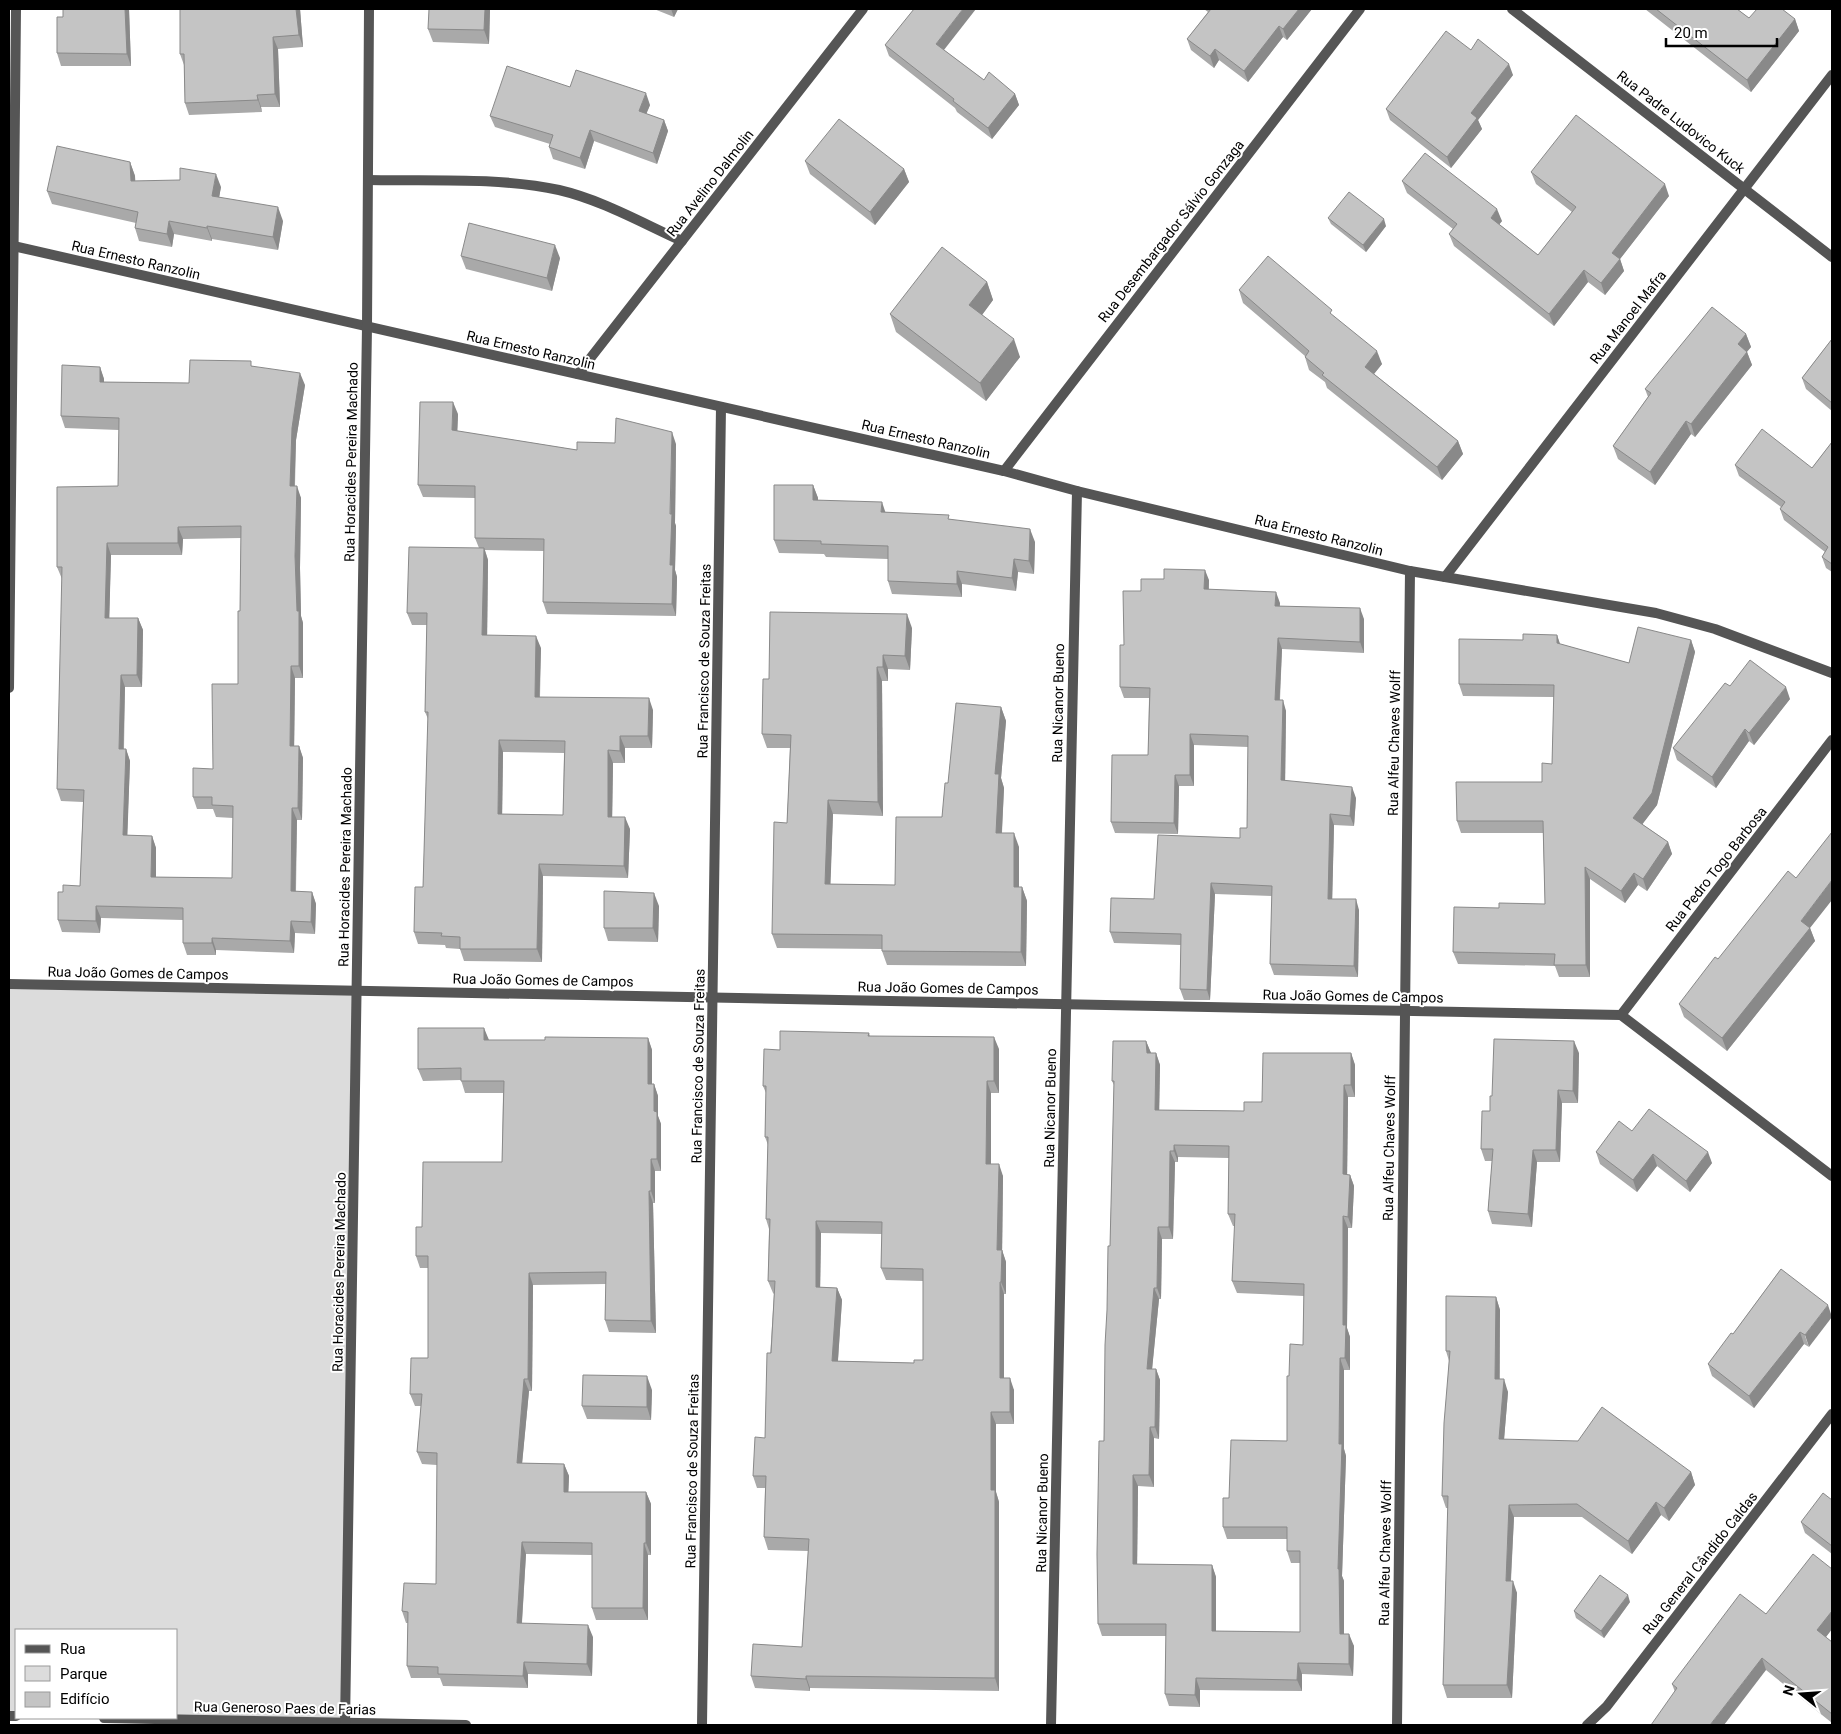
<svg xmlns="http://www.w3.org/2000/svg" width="1841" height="1734" font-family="Roboto,sans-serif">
	<rect width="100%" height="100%" fill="#fff"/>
	<path fill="#dcdcdc" d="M9 984 357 991 345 1723 176 1718V1630H16V1716H9Z"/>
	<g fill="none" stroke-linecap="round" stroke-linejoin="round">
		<g stroke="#555" stroke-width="10">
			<path d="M1512 9 1832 257"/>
			<path d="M368 180C428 181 500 177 559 190 602 200 642 223 682 241"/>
			<path d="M9 245 1004 471 1077 491 1410 571 1656 613 1715 629 1832 673"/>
			<path d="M578 374 863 9"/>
			<path d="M1004 471 1360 9"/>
			<path d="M1445 577 1832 75"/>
			<path d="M9 688 16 9"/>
			<path d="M9 984 1621 1015 1832 1176"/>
			<path d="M1621 1015 1832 740"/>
			<path d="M9 1716H16"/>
			<path d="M104 1718 466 1725"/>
			<path d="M345 1725 367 327 369 9"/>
			<path d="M702 1725 721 407"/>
			<path d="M1051 1725 1077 491"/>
			<path d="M1397 1725 1410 571"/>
			<path d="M1587 1725 1607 1706 1832 1414"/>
		</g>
	</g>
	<g fill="#a9a9a9" fill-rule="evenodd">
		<path d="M63 9H129L131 66H61L57 53 63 17Z"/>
		<path d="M300 9 303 47 278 49 280 107H261L262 112 189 115 185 103 184 65 180 54Z"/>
		<path d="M654 9H678L674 17Z"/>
		<path d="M1204 9H1312L1287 40 1283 37 1248 82 1219 60 1214 68 1191 50 1187 39 1208 12Z"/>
		<path d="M1645 9H1737L1749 18 1795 19 1799 31 1751 92Z"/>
		<path d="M490 10 489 44 433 42 428 29Z"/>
		<path d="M885 45 944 50 984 80 1015 94 1019 105 992 139 957 112 955 108 889 56Z"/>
		<path d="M1471 50 1513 75 1478 120 1482 129 1451 168 1390 120 1386 109Z"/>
		<path d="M570 87 650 105 646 114 664 120 668 131 657 164 594 141 585 169 553 159 549 147 550 144 495 127 490 116Z"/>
		<path d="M805 161 904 169 909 182 875 225 810 174Z"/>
		<path d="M130 162 135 176V181L221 187 219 197 283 221 278 250 212 239V241L174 234 172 247 139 241 135 228 136 223 52 204 47 191Z"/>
		<path d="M1531 172 1669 196 1620 259 1624 271 1605 295 1588 282 1554 326 1454 246 1449 234 1453 229 1407 193 1402 181 1502 221 1499 224 1538 255 1572 212 1536 184Z"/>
		<path d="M1328 218 1386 226 1366 252 1331 224Z"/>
		<path d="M461 256 560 258 552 291 466 269Z"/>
		<path d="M987 282 993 300 982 315 1020 357 986 401 896 332 890 314Z"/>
		<path d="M1239 290 1334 316 1382 364 1374 374 1458 441 1463 454 1442 480 1327 388 1325 382 1309 370 1305 357V356L1243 303Z"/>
		<path d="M1746 334 1751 347 1747 352 1752 365 1695 437 1691 434 1655 485 1618 459 1613 446 1648 397 1645 389Z"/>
		<path d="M1832 339V411L1806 389 1802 378Z"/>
		<path d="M252 366 305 385 296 440 295 486 301 498 300 568 301 616 303 623V678H295L294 746H299L303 758 302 820H297L296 892H312L316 904 315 934 295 933 294 953 216 950V955H187L183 943V920L101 918 100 933 62 932 58 920 63 892 80 886 83 802 61 801 57 789 62 579 57 567 118 486 119 430 65 428 61 416 100 367 104 379V382L189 383ZM241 538 240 611 238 684 213 769 193 797 197 809H213L216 817 233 818 232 878 156 877V848L152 836 127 835 130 761 126 749H124L125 687H142L143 630 138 618H109L111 555H182L183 539Z"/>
		<path d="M458 414 457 431 577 450 676 444 675 523 676 526 675 570 677 577 676 616 547 614 543 602 544 551 485 550 488 560 487 635 541 648 540 697 653 710 652 748H625V763H613L612 817 630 829 628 878 543 876 542 962 464 961 460 949 446 948 445 945 418 944 414 932 423 887 428 719 425 712 427 625H412L407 613 479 548 475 538V498L423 497 418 485ZM503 752 564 753 563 815 502 814Z"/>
		<path d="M1832 442V572L1826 568 1822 557 1825 552 1784 520 1780 509 1781 507 1739 476 1735 465 1812 468Z"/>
		<path d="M813 485 818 498V500L885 512 950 519 1035 542 1034 574 1018 572 1016 591 962 584V597L892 594 888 581V559L826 557 824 554 779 553 774 540Z"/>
		<path d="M1209 580V589L1280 603 1279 606 1364 619V653L1282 649 1280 700 1286 711 1285 781 1356 798 1354 826 1334 825 1332 899 1359 910 1358 977 1274 975 1270 964 1272 896 1215 894 1210 1000H1184L1180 989 1181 945 1114 943 1110 932 1240 838 1247 828 1248 747 1194 745V786H1179L1178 834 1115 833 1111 822 1148 755 1149 698H1124L1120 687 1124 645 1141 591Z"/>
		<path d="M912 628 910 670 888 669V681H882L883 816 833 814 830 884 895 885 942 817 948 783 1001 707 1006 721 1001 778 1004 788 1002 833 1019 847V887H1022L1027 901 1026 966 887 965 882 951V949L777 948 772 934 787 823 790 748H767L762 734 769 679Z"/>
		<path d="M1557 635 1560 644 1629 663 1691 640 1695 652 1657 805 1642 824 1668 842 1672 854 1647 891 1638 885 1625 903 1590 879V977H1559L1555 966 1458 964 1453 952 1499 908 1545 904 1543 833H1461L1457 821 1542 782 1552 764 1554 697 1463 696 1459 684 1523 640Z"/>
		<path d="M1730 686 1790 699 1754 745 1749 741 1716 788 1677 760 1673 748Z"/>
		<path d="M659 906 658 942 608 941 604 928Z"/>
		<path d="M1810 928 1815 941 1727 1051 1684 1017 1679 1004 1718 959Z"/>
		<path d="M869 1033 870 1036 999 1049V1093H991V1164L1003 1176 1002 1250 1006 1262V1294H1004V1378L1014 1390V1424H996V1492L999 1502V1691L810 1688V1691L755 1688 751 1676 802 1647 808 1551 768 1550 764 1537 765 1488H757L753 1476 765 1438 774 1294 773 1293 768 1281 769 1229 766 1219 768 1145 765 1137 766 1093 763 1086 780 1050ZM821 1233 882 1234 881 1268 886 1280 923 1281V1360L914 1363 838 1361 842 1300 837 1288 820 1287Z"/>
		<path d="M648 1038 652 1050V1084H654L658 1096V1116L661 1124V1171H655V1203H653L656 1333 609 1332 605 1320 606 1284 533 1285 532 1391H529L522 1463 564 1464 569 1476 568 1492H646L651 1504V1555H648V1620H596L592 1608V1555L526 1554 522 1623 593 1637 592 1676 528 1674V1688L443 1686 440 1678H411L407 1666 408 1623H406L402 1611 436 1584 437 1465 422 1464 417 1452 421 1406H415L410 1394 428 1358V1268H420L416 1256 422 1227 502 1162 503 1093H465L461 1080 423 1081 418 1069 489 1040H545Z"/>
		<path d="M1146 1041 1151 1053H1156L1160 1065 1159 1110 1244 1111 1351 1053 1355 1065V1097H1348L1347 1175H1350L1354 1186 1352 1228H1348L1347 1328 1350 1337V1370H1344V1449L1346 1456 1342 1576 1344 1581V1634L1354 1646 1353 1676 1302 1674V1691L1200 1690V1707L1169 1706 1165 1694 1166 1636H1102L1098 1624 1110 1246 1114 1085 1112 1081ZM1178 1157 1229 1158 1228 1214 1233 1226H1235L1232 1281 1237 1293 1304 1296 1303 1345 1289 1376 1287 1441 1229 1498 1223 1527 1227 1539H1287V1551L1291 1563H1300V1632L1216 1631V1577L1212 1565 1137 1564 1138 1486 1154 1487V1438L1159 1439 1160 1380 1156 1369H1152L1159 1299H1161L1162 1239H1173L1175 1162H1178Z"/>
		<path d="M1579 1053 1578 1103H1562L1560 1162H1537L1532 1227 1492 1224 1488 1211 1492 1161H1485L1481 1149 1490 1111 1492 1096Z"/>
		<path d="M1632 1131 1712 1163 1690 1192 1657 1166 1637 1192 1600 1164 1596 1152Z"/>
		<path d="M1781 1269 1809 1347 1804 1344 1754 1408 1712 1376 1708 1364 1733 1334Z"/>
		<path d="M1496 1297 1500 1310V1379L1508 1392 1504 1439 1691 1472 1695 1485 1669 1521 1661 1515 1632 1554 1582 1517H1514L1511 1581 1517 1593 1512 1698H1447L1443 1685 1448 1508H1446L1442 1496 1449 1361 1446 1351Z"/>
		<path d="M652 1390 651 1420 587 1419 582 1406Z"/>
		<path d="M1832 1500V1554L1805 1533 1801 1522Z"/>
		<path d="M1832 1569V1629L1826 1637 1832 1642V1723L1766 1670 1675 1692 1672 1684 1766 1614Z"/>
		<path d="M1630 1602 1604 1638 1576 1618 1574 1611Z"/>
	</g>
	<g fill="#898989">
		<path d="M125 9H129L131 66 127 54Z"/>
		<path d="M296 9H300L303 47 299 35Z"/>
		<path d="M485 9H489L490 10 489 44 484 30Z"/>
		<path d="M671 9H678L674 17Z"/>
		<path d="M963 9H976L940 55 936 44Z"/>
		<path d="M1299 9H1312L1287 40 1283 29Z"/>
		<path d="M1795 19 1799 31 1751 92 1747 80Z"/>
		<path d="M1279 26 1283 37 1248 82 1244 71Z"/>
		<path d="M273 37 278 49 280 107 275 94Z"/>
		<path d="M1215 49 1219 60 1214 68 1210 56Z"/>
		<path d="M1509 64 1513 75 1478 120 1482 129 1451 168 1447 157 1471 113Z"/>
		<path d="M646 93 650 105 643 122 639 111Z"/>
		<path d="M1015 94 1019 105 992 139 988 128Z"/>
		<path d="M257 95 261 107 262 112 258 100Z"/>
		<path d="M664 120 668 131 657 164 653 153Z"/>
		<path d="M590 130 594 141 585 169 580 158Z"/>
		<path d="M130 162 135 176 136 194 131 181Z"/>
		<path d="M904 169 909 182 875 225 870 212Z"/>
		<path d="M216 174 221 187 217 209 212 196Z"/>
		<path d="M1665 184 1669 196 1620 259 1624 271 1605 295 1601 283 1612 253Z"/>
		<path d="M278 207 283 221 278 250 273 237Z"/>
		<path d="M1497 209 1502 221 1495 230 1491 218Z"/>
		<path d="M1384 219 1386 226 1366 252 1363 245Z"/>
		<path d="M169 221 174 234 172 247 167 234Z"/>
		<path d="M207 226 212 239V241L207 228Z"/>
		<path d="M555 245 560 258 552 291 547 278Z"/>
		<path d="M1584 270 1588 282 1554 326 1549 314Z"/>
		<path d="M987 282 993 300 976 323 969 305Z"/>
		<path d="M1746 334 1751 347 1742 357 1738 344Z"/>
		<path d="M1014 339 1020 357 986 401 980 383Z"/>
		<path d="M1377 351 1382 364 1369 380 1365 367Z"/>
		<path d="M1747 352 1752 365 1695 437 1691 424Z"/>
		<path d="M100 367 104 379V394L100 382Z"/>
		<path d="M300 373 305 385 296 440 294 498 290 486 292 428Z"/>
		<path d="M453 402 458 414 457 442 452 430Z"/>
		<path d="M1686 421 1691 434 1655 485 1650 472Z"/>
		<path d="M672 432 676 444 675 523 676 526 675 570 677 577 676 616 672 604 670 565Z"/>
		<path d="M1458 441 1463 454 1442 480 1437 467Z"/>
		<path d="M813 485 818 498V512L813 500Z"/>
		<path d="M297 486 301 498 300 568 301 616 303 623V678L299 666 295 556Z"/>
		<path d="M882 502 886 514 881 512Z"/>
		<path d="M178 527 183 539 182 555 178 543Z"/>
		<path d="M1030 529 1035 542 1034 574 1029 561Z"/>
		<path d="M107 543 111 555 109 630 105 618Z"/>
		<path d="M484 548 488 560 487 647 482 635Z"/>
		<path d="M1014 559 1018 572 1016 591 1012 578Z"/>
		<path d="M1205 570 1209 580 1208 600 1204 589Z"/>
		<path d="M957 571 962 584V597L957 584Z"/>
		<path d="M1276 592 1280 603 1279 617 1275 606Z"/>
		<path d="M1360 608 1364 619V653L1360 642Z"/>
		<path d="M907 614 912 628 910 670 905 656Z"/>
		<path d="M138 618 143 630 142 687 137 675Z"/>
		<path d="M1557 635 1561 647 1557 643Z"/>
		<path d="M536 636 541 648 539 709 535 697Z"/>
		<path d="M1278 638 1282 649 1279 711 1275 700Z"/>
		<path d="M1691 640 1695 652 1657 805 1638 830 1633 818Z"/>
		<path d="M883 655 888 669V681L883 667Z"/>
		<path d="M291 666 295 678 294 758 290 746Z"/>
		<path d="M877 667 882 681 883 816 878 802Z"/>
		<path d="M121 675 125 687 123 761 119 749Z"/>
		<path d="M1786 687 1790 699 1754 745 1749 733Z"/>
		<path d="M649 698 653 710 652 748 648 736Z"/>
		<path d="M1283 700 1286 711 1285 791 1281 780Z"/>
		<path d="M1001 707 1006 721 1001 778 1004 788 1001 847 996 833 995 774Z"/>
		<path d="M1745 729 1749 741 1716 788 1712 777Z"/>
		<path d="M1190 734 1194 745V786L1190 775Z"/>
		<path d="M620 736 625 748V763L620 751Z"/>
		<path d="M499 740 503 752 502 826 498 814Z"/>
		<path d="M299 746 303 758 302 820 298 808Z"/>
		<path d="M126 749 130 761 127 847 123 835Z"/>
		<path d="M608 750 613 763 612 829 608 817Z"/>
		<path d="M1175 775 1179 786 1178 834 1174 823Z"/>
		<path d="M1352 787 1356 798 1354 826 1350 816Z"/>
		<path d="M828 800 833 814 830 898 825 884Z"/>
		<path d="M292 808 297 820 295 903 291 891Z"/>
		<path d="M1330 814 1334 825 1332 909 1328 899Z"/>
		<path d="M625 817 630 829 628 878 624 866Z"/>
		<path d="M1014 833 1019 847V901L1014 887Z"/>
		<path d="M152 836 156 848V889L151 877Z"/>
		<path d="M1668 842 1672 854 1647 891 1643 879Z"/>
		<path d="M539 864 543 876 542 962 537 949Z"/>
		<path d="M1585 867 1590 879V977L1586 965Z"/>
		<path d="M1634 873 1638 885 1625 903 1621 891Z"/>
		<path d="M1832 880V900L1810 928 1815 941 1727 1051 1722 1038 1801 921Z"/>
		<path d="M1211 883 1215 894 1210 1000 1207 990Z"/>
		<path d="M1022 887 1027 901 1026 966 1021 952Z"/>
		<path d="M312 892 316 904 315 934 311 922Z"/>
		<path d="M654 893 659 906 658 942 653 928Z"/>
		<path d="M1356 899 1359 910 1358 977 1354 966Z"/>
		<path d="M96 906 101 918 100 933 96 921Z"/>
		<path d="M291 921 295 933 294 953 290 941Z"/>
		<path d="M212 938 216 950V955L212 943Z"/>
		<path d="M484 1028 489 1040H484Z"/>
		<path d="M994 1037 999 1049V1093L994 1081Z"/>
		<path d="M648 1038 652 1050V1096L648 1084Z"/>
		<path d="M1146 1041 1151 1053H1147Z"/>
		<path d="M1574 1041 1579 1053 1578 1103 1573 1091Z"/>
		<path d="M1156 1053 1160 1065 1159 1122 1155 1110Z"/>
		<path d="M1351 1053 1355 1065V1097L1351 1085Z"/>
		<path d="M987 1081 991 1093V1176L986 1164Z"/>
		<path d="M654 1084 658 1096V1116L661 1124V1171L657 1159 654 1111Z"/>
		<path d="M1344 1085 1348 1097 1347 1186 1343 1174Z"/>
		<path d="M1558 1090 1562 1103 1560 1162 1556 1150Z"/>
		<path d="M1174 1145 1178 1157V1162L1174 1151Z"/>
		<path d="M1533 1150 1537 1162 1532 1227 1528 1214Z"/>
		<path d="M1170 1151 1175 1162 1173 1239 1169 1227Z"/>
		<path d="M1708 1152 1712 1163 1690 1192 1686 1181Z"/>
		<path d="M1653 1154 1657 1166 1637 1192 1633 1180Z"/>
		<path d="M651 1159 655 1171V1203L651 1191Z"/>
		<path d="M999 1164 1003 1176 1002 1262 997 1250Z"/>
		<path d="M1350 1175 1354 1186 1352 1228 1348 1217Z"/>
		<path d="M649 1191 653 1203 656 1333 651 1321Z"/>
		<path d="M1343 1216 1348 1228 1347 1328 1350 1337V1370L1345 1358 1343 1325Z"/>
		<path d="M816 1221 821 1233 820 1299 816 1287Z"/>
		<path d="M1158 1227 1162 1239 1161 1299 1157 1288Z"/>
		<path d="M1002 1250 1006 1262V1294L1001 1282Z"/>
		<path d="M529 1273 533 1285 532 1391 528 1379Z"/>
		<path d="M1000 1282 1004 1294V1390L1000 1378Z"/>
		<path d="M837 1288 842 1300 837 1373 832 1361Z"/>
		<path d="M1154 1288 1159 1299 1151 1380 1147 1369Z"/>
		<path d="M1496 1297 1500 1310 1499 1391 1495 1379Z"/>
		<path d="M1828 1305 1832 1317 1809 1347 1805 1335Z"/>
		<path d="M1800 1332 1804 1344 1754 1408 1749 1396Z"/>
		<path d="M1340 1358 1344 1370V1449L1346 1456 1342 1576 1344 1581V1646L1340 1634 1338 1569Z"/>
		<path d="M1156 1369 1160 1380 1159 1439 1155 1427Z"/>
		<path d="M647 1376 652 1390 651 1420 647 1407Z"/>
		<path d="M1010 1378 1014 1390V1424L1010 1412Z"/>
		<path d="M524 1379 529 1391 521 1475 517 1463Z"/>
		<path d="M1504 1379 1508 1392 1503 1452 1499 1439Z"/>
		<path d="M991 1412 996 1424V1492L999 1502V1691L995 1678 991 1490Z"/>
		<path d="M1150 1427 1154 1438V1487L1149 1475Z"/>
		<path d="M564 1464 569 1476 568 1504 564 1492Z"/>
		<path d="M1691 1472 1695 1485 1669 1521 1664 1508Z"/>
		<path d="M1133 1475 1138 1486 1137 1576 1133 1564Z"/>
		<path d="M646 1492 651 1504V1555L646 1543Z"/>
		<path d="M1656 1502 1661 1515 1632 1554 1628 1541Z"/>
		<path d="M1509 1505 1514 1517 1510 1593 1506 1581Z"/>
		<path d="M522 1542 526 1554 521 1635 517 1623Z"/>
		<path d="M644 1543 648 1555V1620L643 1608Z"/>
		<path d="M1212 1565 1216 1577V1643L1212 1631Z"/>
		<path d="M1513 1581 1517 1593 1512 1698 1507 1685Z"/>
		<path d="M1628 1595 1630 1602 1604 1638 1601 1631Z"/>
		<path d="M1832 1611V1629L1822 1642 1817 1630Z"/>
		<path d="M588 1625 593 1637 592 1676 587 1664Z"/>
		<path d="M1349 1634 1354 1646 1353 1676 1349 1664Z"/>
		<path d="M1762 1658 1766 1670 1724 1725H1710Z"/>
		<path d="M524 1662 528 1674V1688L523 1676Z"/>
		<path d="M1298 1663 1302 1674V1691L1297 1680Z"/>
		<path d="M806 1676 810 1688V1691L806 1679Z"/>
		<path d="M1196 1678 1200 1690V1707L1195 1695Z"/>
	</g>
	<g fill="#c4c4c4" stroke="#898989" fill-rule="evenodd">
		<path d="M63 9H125L127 54 57 53V17H63Z"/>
		<path d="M180 9H296L299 35 273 37 275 94 257 95 258 100 185 103 184 54H180Z"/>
		<path d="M429 9H485L484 30 428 29Z"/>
		<path d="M914 9H963L936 44 984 80 989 72 1015 94 988 128 953 101 954 99 885 45Z"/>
		<path d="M1211 9H1299L1283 29 1279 26 1244 71 1215 49 1210 56 1187 39Z"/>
		<path d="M1656 9H1737L1749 18 1757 9H1782L1795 19 1747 80Z"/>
		<path d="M1446 31 1471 50 1478 39 1509 64 1471 113 1477 118 1447 157 1386 109Z"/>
		<path d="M507 66 570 87 576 70 646 93 639 111 664 120 653 153 590 130 580 158 549 147 553 135 490 116Z"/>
		<path d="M1576 115 1665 184 1612 253 1620 259 1601 283 1584 270 1549 314 1449 234 1457 224 1402 181 1425 153 1497 209 1491 218 1538 255 1576 207 1531 172Z"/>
		<path d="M839 119 904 169 870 212 805 161Z"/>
		<path d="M57 146 130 162 131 181 180 180V168L216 174 212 196 278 207 273 237 207 226V228L169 221 167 234 135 228 138 212 47 191Z"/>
		<path d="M1349 192 1384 219 1363 245 1328 218Z"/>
		<path d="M469 223 555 245 547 278 461 256Z"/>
		<path d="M942 247 987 282 969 305 1014 339 980 383 890 314Z"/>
		<path d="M1268 256 1332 310 1330 313 1377 351 1365 367 1458 441 1437 467 1322 375 1324 373 1305 357 1309 351 1239 290Z"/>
		<path d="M1712 307 1746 334 1738 344 1747 352 1691 424 1686 421 1650 472 1613 446 1651 393 1645 389Z"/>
		<path d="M1832 339V403L1802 378Z"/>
		<path d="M190 360 251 361V366L300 373 292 428 290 486H297L295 556 297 611H299V666H291L290 746H299L298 808H292L291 891 312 892 311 922 291 921 290 941 212 938V943H183V908L96 906V921L58 920V892H63V885L80 886 84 790 57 789 62 567H57V487L118 486 119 418 61 416 62 365 100 367V382L189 383ZM241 526 240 611H238V684H212L213 769 193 768V797H212V805L233 806 232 878 151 877 152 836 123 835 126 749H119L121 675H137L138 618H105L107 543H178V527Z"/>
		<path d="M420 402H453L452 430 577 450V442L615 443 616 418 672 432 670 514H672L670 565H673L672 604 543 602 544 539 475 538V486L418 485Z"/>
		<path d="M1762 429 1812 468 1832 442V564L1822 557 1828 547 1780 509 1785 502 1735 465Z"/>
		<path d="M774 485H813V500L882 502 881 512 949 515 948 519 1030 529 1029 561 1014 559 1012 578 957 571V584L888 581V546L821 544V541L774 540Z"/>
		<path d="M409 547 484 548 482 635 536 636 535 697 649 698 648 736H620V751L608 750V817H625L624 866 539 864 537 949H460V937L441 936 442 933 414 932 415 887H423L428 712H425L427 613H407ZM499 740 565 741 563 815 498 814Z"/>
		<path d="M1164 569 1205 570 1204 589 1276 592 1275 606 1360 608V642L1278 638 1275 700H1283L1281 780 1352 787 1350 816 1330 814 1328 899H1356L1354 966 1270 964 1272 886 1211 883 1207 990 1180 989 1181 934 1110 932 1111 898 1154 899 1158 835 1240 838V828H1247L1248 736 1190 734V775H1175L1174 823 1111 822 1112 755H1148L1150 688 1120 687V645H1124L1123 591H1141V579H1164Z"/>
		<path d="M770 612 907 614 905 656 883 655V667H877L878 802 828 800 825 884 895 885 896 817H942L945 783H948L956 703 1001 707 995 774H999L996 833H1014V887H1022L1021 952 882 951V935L772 934 774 822 787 823 791 735 762 734 763 679H769Z"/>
		<path d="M1638 627 1691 640 1652 793 1633 818 1668 842 1643 879 1634 873 1621 891 1585 867 1586 965H1554L1555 954 1453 952 1454 907 1499 908V903L1545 904 1543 821H1457L1456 782H1542V763L1552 764 1554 685 1459 684V639L1523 640V634L1557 635V643L1629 663Z"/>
		<path d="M1750 660 1786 687 1749 733 1745 729 1712 777 1673 748 1725 683 1730 686Z"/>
		<path d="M1832 832V880L1801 921 1810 928 1722 1038 1679 1004 1715 957 1718 959 1788 871 1796 878Z"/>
		<path d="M604 891 654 893 653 928H604Z"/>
		<path d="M418 1028H484V1040H545V1037L648 1038V1084H654V1111L657 1112V1159H651V1191H649L651 1321 605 1320 606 1272 529 1273 528 1379H524L517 1463 564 1464V1492H646V1543H644L643 1608H592V1543L522 1542 517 1623 588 1625 587 1664 524 1662 523 1676 438 1674V1667L407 1666 408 1612 402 1611 404 1583 436 1584 437 1453 417 1452 422 1394H410L411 1358H428V1256H416V1227H422L423 1162H502L504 1081H461V1068L418 1069Z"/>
		<path d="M780 1031 869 1033 868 1036 994 1037V1081H987L986 1164H999L997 1250H1002L1001 1282H1000V1378H1010V1412H991V1490H995V1678L806 1676V1679L751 1676 753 1644 802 1647 809 1539 764 1537 766 1476H753L755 1437 765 1438 767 1353H771L775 1281H768L770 1219H766L768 1137H765L766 1086H763L764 1049 780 1050ZM816 1221 882 1222 881 1268 923 1269V1360H914V1363L832 1361 837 1288 816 1287Z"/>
		<path d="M1494 1039 1574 1041 1573 1091 1558 1090 1556 1150H1533L1528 1214 1488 1211 1493 1149H1481L1482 1111H1490V1096H1492Z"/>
		<path d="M1113 1041H1146L1147 1053H1156L1155 1110 1244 1111V1102H1262L1263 1053H1351V1085H1344L1343 1174 1350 1175 1348 1217 1343 1216V1325H1346L1345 1358H1340L1339 1444H1342L1338 1569H1339L1340 1634H1349V1664L1298 1663 1297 1680 1196 1678 1195 1695 1165 1694 1166 1624H1098L1097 1554 1099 1441H1104L1105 1345 1107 1310 1108 1246H1110L1114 1081H1112ZM1174 1145 1229 1146 1228 1214H1235L1232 1281 1304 1284 1303 1345 1290 1344 1289 1376H1287V1441L1231 1440 1229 1498H1223V1527H1287V1551H1300V1632L1212 1631V1565L1133 1564V1475H1149L1150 1427H1155L1156 1369H1147L1154 1288H1157L1158 1227H1169L1170 1151H1174Z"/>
		<path d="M1649 1109 1708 1152 1686 1181 1653 1154 1633 1180 1596 1152 1619 1121 1632 1131Z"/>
		<path d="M1781 1269 1828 1305 1805 1335 1800 1332 1749 1396 1708 1364 1731 1333 1733 1334Z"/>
		<path d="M1446 1296 1496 1297 1495 1379H1504L1499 1439 1578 1441 1602 1407 1691 1472 1664 1508 1656 1502 1628 1541 1577 1504 1509 1505 1506 1581H1513L1507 1685H1443L1448 1496H1442L1444 1423 1450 1351H1446Z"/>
		<path d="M583 1375 647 1376V1407L582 1406Z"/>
		<path d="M1823 1493 1832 1500V1546L1801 1522Z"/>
		<path d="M1813 1554 1832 1569V1611L1817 1630 1832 1642V1714L1762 1658 1710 1725H1651L1677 1688 1672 1684 1740 1594 1766 1614Z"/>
		<path d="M1600 1575 1628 1595 1601 1631 1574 1611Z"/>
	</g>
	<g text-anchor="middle" stroke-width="4" stroke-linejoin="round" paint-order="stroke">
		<g font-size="14" fill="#000" stroke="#fff">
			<text transform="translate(1681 122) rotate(38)" y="5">Rua Padre Ludovico Kuck</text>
			<text transform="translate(710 183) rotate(-52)" y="5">Rua Avelino Dalmolin</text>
			<text transform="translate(1171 231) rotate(-52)" y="5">Rua Desembargador Sálvio Gonzaga</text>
			<text transform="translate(136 260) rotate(13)" y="5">Rua Ernesto Ranzolin</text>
			<text transform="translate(1628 317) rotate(-52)" y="5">Rua Manoel Mafra</text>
			<text transform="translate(531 350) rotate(13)" y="5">Rua Ernesto Ranzolin</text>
			<text transform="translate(926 439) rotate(13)" y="5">Rua Ernesto Ranzolin</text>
			<text transform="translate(351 462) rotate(-89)" y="5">Rua Horacides Pereira Machado</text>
			<text transform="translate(1319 535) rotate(14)" y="5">Rua Ernesto Ranzolin</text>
			<text transform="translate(704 661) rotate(-89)" y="5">Rua Francisco de Souza Freitas</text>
			<text transform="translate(1058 703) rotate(-89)" y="5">Rua Nicanor Bueno</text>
			<text transform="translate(1394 743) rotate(-89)" y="5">Rua Alfeu Chaves Wolff</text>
			<text transform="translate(345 867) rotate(-89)" y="5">Rua Horacides Pereira Machado</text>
			<text transform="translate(1716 869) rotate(-52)" y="5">Rua Pedro Togo Barbosa</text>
			<text transform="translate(138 973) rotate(1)" y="5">Rua João Gomes de Campos</text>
			<text transform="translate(543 980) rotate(1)" y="5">Rua João Gomes de Campos</text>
			<text transform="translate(948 988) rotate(1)" y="5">Rua João Gomes de Campos</text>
			<text transform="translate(1353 996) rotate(1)" y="5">Rua João Gomes de Campos</text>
			<text transform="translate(698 1066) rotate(-89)" y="5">Rua Francisco de Souza Freitas</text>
			<text transform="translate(1050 1108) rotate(-89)" y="5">Rua Nicanor Bueno</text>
			<text transform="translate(1389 1148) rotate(-89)" y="5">Rua Alfeu Chaves Wolff</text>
			<text transform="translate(339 1272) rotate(-89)" y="5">Rua Horacides Pereira Machado</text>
			<text transform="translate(692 1471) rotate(-89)" y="5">Rua Francisco de Souza Freitas</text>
			<text transform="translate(1042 1513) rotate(-89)" y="5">Rua Nicanor Bueno</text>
			<text transform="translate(1385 1553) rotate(-89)" y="5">Rua Alfeu Chaves Wolff</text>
			<text transform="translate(1700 1563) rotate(-52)" y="5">Rua General Cândido Caldas</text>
			<text transform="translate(285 1708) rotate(1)" y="5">Rua Generoso Paes de Farias</text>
		</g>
	</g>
	<rect width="1841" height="1734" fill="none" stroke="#000000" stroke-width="20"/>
	<rect x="15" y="1629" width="162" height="90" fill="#ffffff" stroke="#999999"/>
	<rect x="25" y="1645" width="25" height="8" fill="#555555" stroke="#999999"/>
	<text x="60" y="1654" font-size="15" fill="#000000">Rua</text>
	<rect x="25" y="1666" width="25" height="15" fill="#dcdcdc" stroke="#999999"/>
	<text x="60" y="1679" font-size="15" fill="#000000">Parque</text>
	<rect x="25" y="1692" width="25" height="15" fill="#c4c4c4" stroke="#999999"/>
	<text x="60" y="1704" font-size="15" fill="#000000">Edifício</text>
	<g transform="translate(1801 1694) rotate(287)" stroke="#ffffff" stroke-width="4" paint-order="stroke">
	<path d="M0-4L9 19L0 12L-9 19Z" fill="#000000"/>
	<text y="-8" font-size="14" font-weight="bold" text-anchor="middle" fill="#000000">N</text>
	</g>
	<path d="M1666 38v8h111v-8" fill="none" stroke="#000000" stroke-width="2.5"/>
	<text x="1674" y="38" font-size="15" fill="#000000" stroke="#ffffff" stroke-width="4" paint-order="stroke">20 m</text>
</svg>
